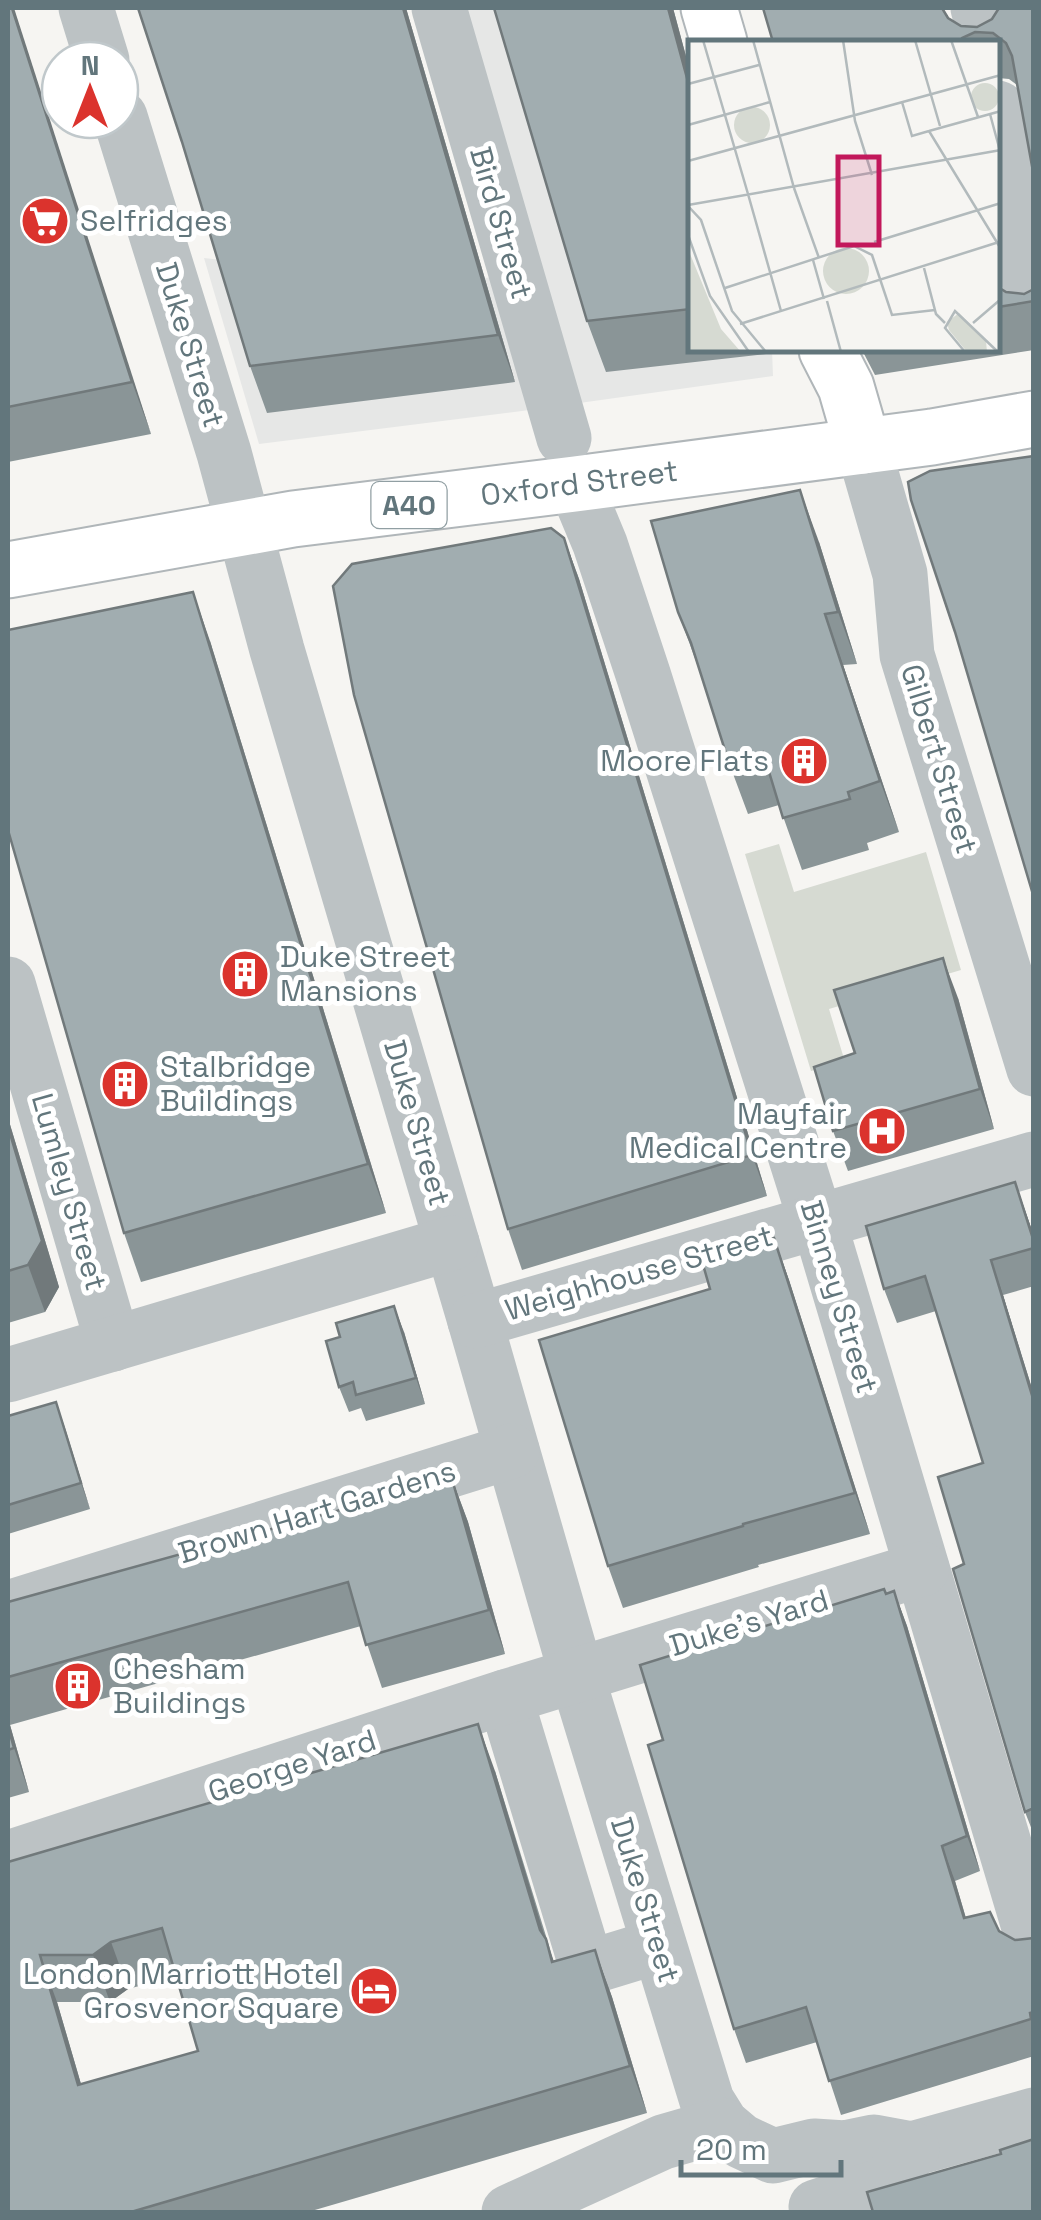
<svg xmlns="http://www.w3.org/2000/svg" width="1041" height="2220" font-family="'Space Grotesk',sans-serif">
	<rect width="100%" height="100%" fill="#f6f5f2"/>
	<path fill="#e6e7e6" d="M463 8H656L691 350H772L773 376 522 411 259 444 204 258 334 273 395 302 486 278 537 268Z"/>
	<path fill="#d6dad2" d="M779 844 794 892 926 852 961 970 829 1009 845 1062 811 1071 745 854Z"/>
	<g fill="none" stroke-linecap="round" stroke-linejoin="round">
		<g stroke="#b0b6b9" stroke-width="59">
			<g id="major">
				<path d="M709 8 719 42"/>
				<path d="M827 350 846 387 863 446"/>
				<path id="s1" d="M8 570 293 519 575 484 932 437 1034 419"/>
			</g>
		</g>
		<g stroke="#bcc2c4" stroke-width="55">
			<path d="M86 8 102 60"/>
			<path d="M439 8 564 438"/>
			<path d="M978 8 987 42"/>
			<path d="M998 108 1034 309"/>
			<path d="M120 117 224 453 277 650 475 1321 577 1676 707 2101 722 2125 741 2141 773 2156 814 2146 845 2148 874 2142 912 2149 1034 2115"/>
			<path d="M863 446 900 574 907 655 1034 1069"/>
			<path d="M575 484 600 544 644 677 808 1196 825 1242 1034 1944"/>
			<path d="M8 984 113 1344"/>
			<path d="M475 1321 1034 1159"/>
			<path d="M8 1375 452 1243"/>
			<path d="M8 1608 512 1451"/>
			<path d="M505 1697 587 1968 659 1946"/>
			<path d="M8 1858 505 1697 922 1569"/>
			<path d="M816 2207 887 2184 912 2149"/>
			<path d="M509 2212 663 2142 722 2125"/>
		</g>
		<use href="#major" stroke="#fff" stroke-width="55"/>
	</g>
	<g fill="#8a9597" fill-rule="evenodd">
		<path d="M8 8 151 434 8 462Z"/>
		<path d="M138 8H406L515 382 267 413 250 366 182 142Z"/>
		<path d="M673 8 691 75V350H765L766 354 606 372 587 321Z"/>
		<path d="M1034 8 1017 85 1009 79 998 78V42H773L948 15V18L961 26 977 27Z"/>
		<path d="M998 287 1006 292 1024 294 1034 289V350L875 375 862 350H998Z"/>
		<path d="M564 538 579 579 767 1196 522 1270 508 1229Z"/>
		<path d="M819 542 857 664 843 665 899 832 867 843 869 850 802 870 779 805 748 814 729 763 700 672 678 612Z"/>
		<path d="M210 641 386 1213 141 1282 124 1233Z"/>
		<path d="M958 998 994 1129 848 1171 833 1131 855 1053Z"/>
		<path d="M8 1118 59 1287 45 1312 8 1323Z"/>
		<path d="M1015 1182 1034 1236V1286L1003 1295 1034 1395V1835L1025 1812 964 1564 983 1463 936 1311 897 1323 884 1289Z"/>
		<path d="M774 1238 789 1280 870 1534 758 1565 759 1567 623 1608 608 1566 710 1289Z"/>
		<path d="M404 1332 425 1404 366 1421 361 1408 349 1412 339 1387Z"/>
		<path d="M56 1402 90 1509 8 1534V1416Z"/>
		<path d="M452 1479 468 1522 505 1654 382 1688 361 1626 10 1725 29 1792 8 1798V1602Z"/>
		<path d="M894 1591 907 1626 980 1871 955 1881 966 1918 1015 1940 1034 1938V2056L841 2115 817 2042 746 2063 734 2029 663 1740 886 1594Z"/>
		<path d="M495 1771 554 1962 595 1950 612 1997 647 2113 308 2212H8V1862ZM176 1976 198 2051 81 2084 57 2002H110L128 1989Z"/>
	</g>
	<g fill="#71797b">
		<path d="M12 8H14L151 434 132 382Z"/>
		<path d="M403 8H406L515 382 498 335Z"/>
		<path d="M668 8H673L691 75V93Z"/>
		<path d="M800 490 819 542 857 664 838 612Z"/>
		<path d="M564 538 579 579 767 1196 752 1155Z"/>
		<path d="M193 592 210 641 386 1213 368 1164Z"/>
		<path d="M825 614 843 665 899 832 880 781Z"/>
		<path d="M943 958 958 998 994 1129 980 1089Z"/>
		<path d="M8 1118 59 1287 45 1312 28 1265 8 1127Z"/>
		<path d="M1015 1182 1034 1236V1242Z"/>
		<path d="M774 1238 789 1280 870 1534 855 1493Z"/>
		<path d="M991 1260 1003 1295 1034 1395V1402Z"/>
		<path d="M394 1306 404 1332 425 1404 416 1378Z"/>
		<path d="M56 1402 65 1428 90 1509 81 1483Z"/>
		<path d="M452 1479 468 1522 505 1654 489 1610Z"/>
		<path d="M894 1591 907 1626 980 1871 967 1836Z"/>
		<path d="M8 1718 10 1725 29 1792 14 1748 8 1727Z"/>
		<path d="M478 1724 495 1771 546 1941 563 1986 540 1930Z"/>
		<path d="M942 1846 955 1881 976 1953 964 1918Z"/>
		<path d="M111 1942 128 1989 110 2002 93 1955Z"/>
		<path d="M595 1950 612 1997 647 2113 630 2066Z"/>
		<path d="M40 1955 57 2002 95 2132 78 2085Z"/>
	</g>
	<g fill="#a1adb0" stroke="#71797b" stroke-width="2.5" fill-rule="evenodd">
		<path d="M8 8H12L132 382 8 407Z"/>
		<path d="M138 8H403L498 335 250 366 182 142Z"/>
		<path d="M494 8H668L691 93V309L587 321Z"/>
		<path d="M763 8H942L948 18 961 26 977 27 992 19 999 8H1034V177L1012 56 1006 43 993 33 975 32 962 38 959 42H773Z"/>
		<path d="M998 287 1006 292 1024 294 1034 289V301L998 307Z"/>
		<path d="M1034 456V898L955 632 911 500 908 482 930 471Z"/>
		<path d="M800 490 838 612 825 614 880 781 848 792 850 799 783 818 763 752 729 763 691 643 678 612 651 521Z"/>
		<path d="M551 528 564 538 752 1155 508 1229 354 695 333 586 352 564Z"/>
		<path d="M193 592 368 1164 124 1233 8 830V630Z"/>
		<path d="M943 958 980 1089 833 1131 814 1067 855 1053 834 990Z"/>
		<path d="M8 1127 42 1241 28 1265 8 1271Z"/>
		<path d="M1015 1182 1034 1242V1248L991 1260 1034 1402V1808L1025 1812 953 1569 964 1564 938 1477 983 1463 925 1276 884 1289 866 1226Z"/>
		<path d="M774 1238 855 1493 743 1524V1526L608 1566 539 1340 710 1289 702 1261Z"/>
		<path d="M394 1306 416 1378 356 1395 353 1382 339 1387 326 1341 340 1337 336 1323Z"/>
		<path d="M56 1402 81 1483 8 1505V1416Z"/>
		<path d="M452 1479 489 1610 366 1645 348 1582 8 1677V1602Z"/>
		<path d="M884 1589 886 1594 894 1591 967 1836 942 1846 964 1918 990 1912 999 1931 1015 1940 1034 1938V2012L1030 2013 1031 2019 829 2081 806 2007 734 2029 648 1745 663 1740 640 1665Z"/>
		<path d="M478 1724 540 1930 546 1939 552 1962 595 1950 630 2066 131 2212H8V1862ZM162 1928 198 2051 78 2085 40 1955H93L111 1942Z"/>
		<path d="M8 1727 14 1748 8 1750Z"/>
		<path d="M1034 2139V2212H873L867 2192 1001 2154 1000 2150Z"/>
	</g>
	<defs>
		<g id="supermarket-disc" transform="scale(2.5)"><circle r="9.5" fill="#db332d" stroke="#fff"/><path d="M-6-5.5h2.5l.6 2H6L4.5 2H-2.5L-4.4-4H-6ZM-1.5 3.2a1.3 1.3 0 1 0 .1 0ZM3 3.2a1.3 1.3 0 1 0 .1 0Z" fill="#fff"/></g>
		<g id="building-disc" transform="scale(2.5)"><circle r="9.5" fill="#db332d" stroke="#fff"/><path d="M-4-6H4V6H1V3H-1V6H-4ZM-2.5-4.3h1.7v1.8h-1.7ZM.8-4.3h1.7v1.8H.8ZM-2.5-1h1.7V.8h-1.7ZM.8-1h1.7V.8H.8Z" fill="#fff"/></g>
		<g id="hospital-disc" transform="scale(2.5)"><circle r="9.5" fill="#db332d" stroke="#fff"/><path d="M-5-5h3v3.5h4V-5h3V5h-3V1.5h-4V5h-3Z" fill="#fff"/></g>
		<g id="hotel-disc" transform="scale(2.5)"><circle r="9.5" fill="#db332d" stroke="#fff"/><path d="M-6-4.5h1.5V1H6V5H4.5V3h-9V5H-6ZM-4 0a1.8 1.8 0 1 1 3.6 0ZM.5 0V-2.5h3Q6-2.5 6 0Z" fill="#fff"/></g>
	</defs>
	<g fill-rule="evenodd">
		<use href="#supermarket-disc" x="45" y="221"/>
		<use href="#building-disc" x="804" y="761"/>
		<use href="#building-disc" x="245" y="974"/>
		<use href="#building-disc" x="125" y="1084"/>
		<use href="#hospital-disc" x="882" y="1131"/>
		<use href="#building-disc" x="78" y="1686"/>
		<use href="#hotel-disc" x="374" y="1991"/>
	</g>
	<g text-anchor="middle" stroke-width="10" stroke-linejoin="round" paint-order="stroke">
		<rect fill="#fff" stroke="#919fa3" stroke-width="2.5" x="371.5" y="482" width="75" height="46" rx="8"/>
		<g font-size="28" font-weight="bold" fill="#62767c">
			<text x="409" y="515">A40</text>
		</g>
		<g font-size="30" fill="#62767c" stroke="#fff" text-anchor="start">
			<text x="80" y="231">Selfridges</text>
			<text x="769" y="771" text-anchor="end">Moore Flats</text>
			<text x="280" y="967">Duke Street<tspan x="280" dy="34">Mansions</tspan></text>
			<text x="160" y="1077">Stalbridge<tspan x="160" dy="34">Buildings</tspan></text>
			<text x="847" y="1124" text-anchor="end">Mayfair<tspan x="847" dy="34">Medical Centre</tspan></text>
			<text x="113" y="1679">Chesham<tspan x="113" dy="34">Buildings</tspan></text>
			<text x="339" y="1984" text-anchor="end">London Marriott Hotel<tspan x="339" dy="34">Grosvenor Square</tspan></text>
		</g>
		<g font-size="30" fill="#62767c" stroke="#fff">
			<text transform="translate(501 223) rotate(74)" y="10">Bird Street</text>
			<text transform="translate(190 345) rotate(73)" y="10">Duke Street</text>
			<text dy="10" stroke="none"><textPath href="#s1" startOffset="578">Oxford Street</textPath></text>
			<text transform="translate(939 759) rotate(73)" y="10">Gilbert Street</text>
			<text transform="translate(417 1123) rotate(74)" y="10">Duke Street</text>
			<text transform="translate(69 1192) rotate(74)" y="10">Lumley Street</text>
			<text transform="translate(639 1273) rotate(-16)" y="10">Weighhouse Street</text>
			<text transform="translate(839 1297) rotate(73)" y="10">Binney Street</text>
			<text transform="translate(317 1512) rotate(-17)" y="10">Brown Hart Gardens</text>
			<text transform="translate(749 1623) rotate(-17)" y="10">Duke's Yard</text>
			<text transform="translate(292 1766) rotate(-18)" y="10">George Yard</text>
			<text transform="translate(645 1900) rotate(73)" y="10">Duke Street</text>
		</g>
	</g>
	<g transform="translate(688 40)">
		<rect width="312" height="312" fill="#f6f5f2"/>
		<path d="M283 57a14 14 0 1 1 28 0a14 14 0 1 1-28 0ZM46 85a18 18 0 1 1 36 0a18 18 0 1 1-36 0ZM135 231a23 23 0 1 1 46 0a23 23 0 1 1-46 0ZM0 209 33 289 53 312H0ZM271 273 298 301 299 312H279L261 290 259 282Z" fill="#d6dad2"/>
		<path fill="none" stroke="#b2babc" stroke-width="2.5" d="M15 0 60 154M65 0 106 148M155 0 167 81 184 135M227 0 252 86M263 0 290 77M0 44 71 25M214 62 224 96 241 91 313 209M302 74 312 111M36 75 82 62M0 85 36 75M241 91 313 71M0 121 313 35M106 148 131 218M60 154 93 271M0 165 313 110M0 166 13 180 44 271 78 312M0 195 22 256 61 312M186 202 313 163M125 220 136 259M236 228 248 274 257 283M37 248 166 206 184 215 204 275 247 270M139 261 153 312M285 283 313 259M52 284 311 202M277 312 257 288 267 271 310 312"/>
		<path fill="#c2185b" fill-opacity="0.15" stroke="#c2185b" stroke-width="5" d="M150 117H191V205H150Z"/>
		<rect width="312" height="312" fill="none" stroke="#62767c" stroke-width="5"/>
	</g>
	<rect width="1041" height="2220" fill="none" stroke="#62767c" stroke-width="20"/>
	<g transform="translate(90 90)"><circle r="48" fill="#ffffff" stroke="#c0c8cb" stroke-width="2.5"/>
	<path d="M0-8L18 38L0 25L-18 38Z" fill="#db332d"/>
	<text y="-15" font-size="28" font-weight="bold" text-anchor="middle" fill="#62767c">N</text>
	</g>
	<path d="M681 2160v15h160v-15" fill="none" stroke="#62767c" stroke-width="5"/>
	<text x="696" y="2160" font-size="30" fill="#62767c" stroke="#ffffff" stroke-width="8" paint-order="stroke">20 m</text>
</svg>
